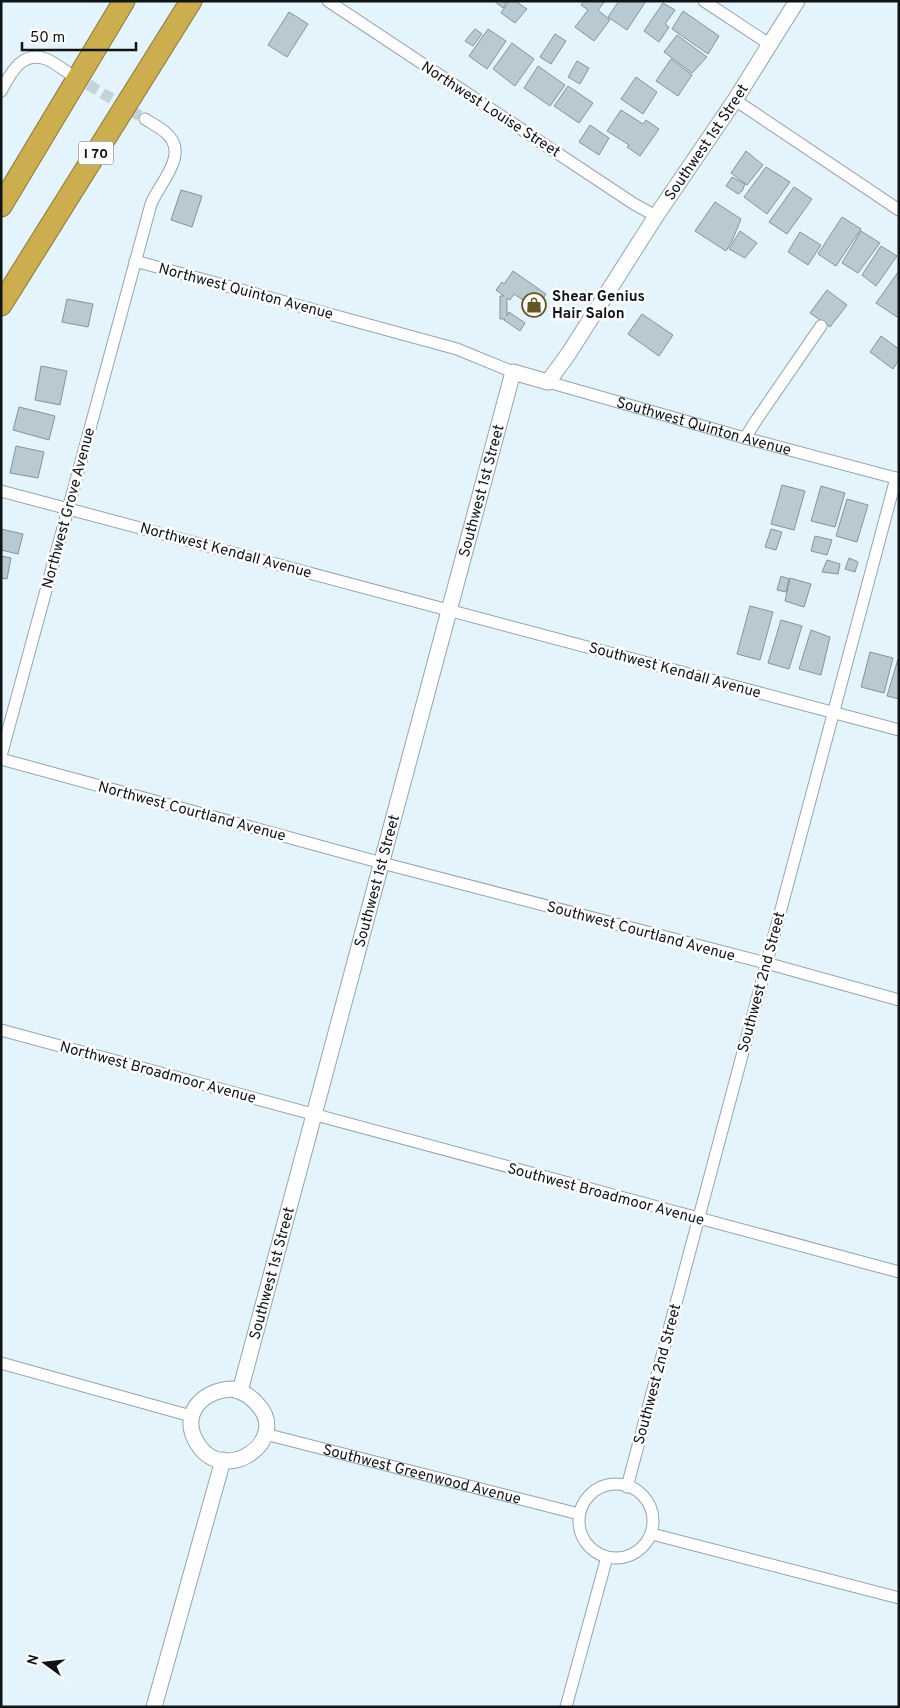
<svg xmlns="http://www.w3.org/2000/svg" width="900" height="1708" font-family="Overpass,sans-serif">
	<rect width="100%" height="100%" fill="#e4f4fc"/>
	<g fill="#b9c9d1" stroke="#85949c">
		<path d="M494 1H507L503 8Z"/>
		<path d="M509 1H515L527 9 515 23 501 13Z"/>
		<path d="M584 1H605L598 10 610 20 594 41 575 27 588 10 581 5Z"/>
		<path d="M619 1H646L627 30 608 17Z"/>
		<path d="M663 3 675 10 665 24 669 27 659 42 644 31Z"/>
		<path d="M683 11 719 36 708 54 672 29Z"/>
		<path d="M289 12 308 24 287 57 268 45Z"/>
		<path d="M475 29 482 34 473 46 465 41Z"/>
		<path d="M488 29 506 41 487 69 469 56Z"/>
		<path d="M555 34 566 41 551 64 540 57Z"/>
		<path d="M677 35 707 57 692 73 664 52Z"/>
		<path d="M512 43 534 59 515 86 493 69Z"/>
		<path d="M671 59 692 75 678 96 656 81Z"/>
		<path d="M577 61 589 68 580 84 568 77Z"/>
		<path d="M538 66 565 85 550 106 524 88Z"/>
		<path d="M636 77 657 92 643 114 621 99Z"/>
		<path d="M568 86 593 103 579 123 554 106Z"/>
		<path d="M621 110 643 124 646 120 659 129 640 156 627 147 629 145 607 131Z"/>
		<path d="M590 125 609 138 599 155 579 142Z"/>
		<path d="M746 151 763 165 747 185 731 173Z"/>
		<path d="M766 167 790 182 767 214 744 197Z"/>
		<path d="M732 177 745 184 742 191 738 194 726 186Z"/>
		<path d="M794 187 812 199 787 234 769 222Z"/>
		<path d="M181 190 202 196 192 227 171 220Z"/>
		<path d="M715 202 741 219 732 241 726 251 695 231Z"/>
		<path d="M842 217 861 229 836 266 818 254Z"/>
		<path d="M740 231 757 243 745 258 729 249Z"/>
		<path d="M861 231 880 243 858 273 842 263Z"/>
		<path d="M800 232 821 245 808 265 788 252Z"/>
		<path d="M881 246 897 256 876 286 862 275Z"/>
		<path d="M513 271 546 294 536 309 514 294 510 300 507 298V316L509 312 525 323 520 331 504 320 505 319H500V296H504L496 290 502 282 504 284Z"/>
		<path d="M899 271V315L897 317 876 303Z"/>
		<path d="M827 290 847 305 830 327 810 313Z"/>
		<path d="M67 299 93 304 88 327 62 322Z"/>
		<path d="M642 314 673 335 659 356 628 334Z"/>
		<path d="M881 336 899 349V360L893 369 870 352Z"/>
		<path d="M41 366 67 371 60 405 35 400Z"/>
		<path d="M19 407 55 416 49 440 13 430Z"/>
		<path d="M16 446 44 452 38 478 10 473Z"/>
		<path d="M782 485 805 491 794 530 771 524Z"/>
		<path d="M821 486 845 493 835 527 811 521Z"/>
		<path d="M847 499 868 505 857 542 836 536Z"/>
		<path d="M1 529 23 534 18 554 1 550Z"/>
		<path d="M771 529 782 532 776 550 765 547Z"/>
		<path d="M815 536 832 540 827 555 811 551Z"/>
		<path d="M1 556 11 558 7 579 1 578Z"/>
		<path d="M849 558 858 562 855 572 845 569Z"/>
		<path d="M827 560 840 564 838 574 822 572Z"/>
		<path d="M781 576 789 579 786 592 777 590Z"/>
		<path d="M790 578 811 584 804 607 785 601Z"/>
		<path d="M750 606 773 612 760 660 737 654Z"/>
		<path d="M781 620 802 626 789 669 768 663Z"/>
		<path d="M811 630 830 637 821 675 799 669Z"/>
		<path d="M870 652 893 658 884 693 861 687Z"/>
		<path d="M898 659H899V699L887 696Z"/>
	</g>
	<g fill="none" stroke-linecap="round" stroke-linejoin="round">
		<path stroke="#c4d3da" stroke-width="11" stroke-dasharray="11 5.5" stroke-linecap="butt" d="M74 76 145 119"/>
		<g stroke="#96a5ac" stroke-width="13">
			<g id="minor">
				<path d="M328 1 634 204 656 216"/>
				<path d="M704 1 769 44"/>
				<path d="M1 91C10 75 21 50 46 59 54 62 62 69 70 74"/>
				<path d="M735 100 899 210"/>
				<path d="M135 261 457 349 513 372"/>
				<path id="s1" d="M548 382 745 438 899 479"/>
				<path d="M745 438 757 419 821 326"/>
				<path d="M1 491 899 730"/>
				<path d="M1 756 151 204C160 182 191 153 165 132 159 127 151 123 145 119"/>
				<path d="M1 759 382 863 766 963 899 1000"/>
				<path d="M1 1030 899 1272"/>
				<path d="M1 1363 191 1416"/>
				<path id="s2" d="M265 1434 579 1514"/>
				<circle cx="616" cy="1521" r="37"/>
				<path d="M627 1487 896 478"/>
				<path d="M652 1534 899 1598"/>
				<path d="M566 1707 607 1557"/>
			</g>
		</g>
		<g stroke="#96a5ac" stroke-width="17">
			<g id="tertiary">
				<path d="M232 1389C244 1392 250 1396 258 1405 290 1440 226 1485 199 1446 178 1416 201 1390 232 1389Z"/>
				<path id="s3" d="M240 1391 513 372 548 382 569 353 656 216 735 100 797 1"/>
				<path d="M154 1707 223 1460"/>
			</g>
		</g>
		<g stroke="#8a783b" stroke-width="23">
			<g id="motorway">
				<path d="M1 206 124 1"/>
				<path d="M1 305 191 1"/>
			</g>
		</g>
		<use href="#minor" stroke="#fff" stroke-width="11"/>
		<use href="#tertiary" stroke="#fff" stroke-width="15"/>
		<use href="#motorway" stroke="#ccae4e" stroke-width="21"/>
	</g>
	<defs>
		<g id="shop-ring" transform="scale(1.25)"><circle r="9.5" fill="#fff" stroke="#665623" stroke-width="1.5"/><path d="M-5-2.5h2.3a2.7 3.5 0 0 1 5.4 0H5L5.5 6h-11ZM-1.5-2.5h3a1.5 2.3 0 0 0-3 0Z" fill="#665623"/></g>
	</defs>
	<g fill-rule="evenodd">
		<use href="#shop-ring" x="534" y="305"/>
	</g>
	<g text-anchor="middle" stroke-width="5" stroke-linejoin="round" paint-order="stroke">
		<rect fill="#fff" stroke="#575b5d" stroke-width="1" x="78.5" y="141.5" width="35" height="23" rx="4"/>
		<g font-size="14" font-weight="bold" fill="#0f1517">
			<text x="96" y="158">I 70</text>
		</g>
		<g font-size="15" fill="#0f1517" stroke="#fff">
			<text transform="translate(491 109) rotate(33)" y="5">Northwest Louise Street</text>
			<text dy="5" stroke="none"><textPath href="#s3" startOffset="1379">Southwest 1st Street</textPath></text>
			<text transform="translate(246 291) rotate(15)" y="5">Northwest Quinton Avenue</text>
			<text dy="5" stroke="none"><textPath href="#s1" startOffset="162">Southwest Quinton Avenue</textPath></text>
			<text dy="5" stroke="none"><textPath href="#s3" startOffset="932">Southwest 1st Street</textPath></text>
			<text transform="translate(68 508) rotate(-75)" y="5">Northwest Grove Avenue</text>
			<text transform="translate(226 550) rotate(15)" y="5">Northwest Kendall Avenue</text>
			<text transform="translate(675 670) rotate(15)" y="5">Southwest Kendall Avenue</text>
			<text transform="translate(192 811) rotate(15)" y="5">Northwest Courtland Avenue</text>
			<text dy="5" stroke="none"><textPath href="#s3" startOffset="528">Southwest 1st Street</textPath></text>
			<text transform="translate(641 931) rotate(15)" y="5">Southwest Courtland Avenue</text>
			<text transform="translate(761 982) rotate(-75)" y="5">Southwest 2nd Street</text>
			<text transform="translate(158 1072) rotate(15)" y="5">Northwest Broadmoor Avenue</text>
			<text transform="translate(606 1194) rotate(15)" y="5">Southwest Broadmoor Avenue</text>
			<text dy="5" stroke="none"><textPath href="#s3" startOffset="122">Southwest 1st Street</textPath></text>
			<text transform="translate(657 1374) rotate(-75)" y="5">Southwest 2nd Street</text>
			<text dy="5" stroke="none"><textPath href="#s2" startOffset="162">Southwest Greenwood Avenue</textPath></text>
		</g>
		<g font-size="15" font-weight="bold" fill="#0f1517" stroke="#fff" text-anchor="start">
			<text x="552" y="301">Shear Genius<tspan x="552" dy="17">Hair Salon</tspan></text>
		</g>
	</g>
	<rect width="900" height="1708" fill="none" stroke="#0f1517" stroke-width="5"/>
	<g transform="translate(45 1663) rotate(285)" stroke="#ffffff" stroke-width="4" paint-order="stroke">
	<path d="M0-4L9 19L0 12L-9 19Z" fill="#0f1517"/>
	<text y="-8" font-size="14" font-weight="bold" text-anchor="middle" fill="#0f1517">N</text>
	</g>
	<path d="M22 42v8h114v-8" fill="none" stroke="#0f1517" stroke-width="2.5"/>
	<text x="30" y="42" font-size="15" fill="#0f1517" stroke="#ffffff" stroke-width="4" paint-order="stroke">50 m</text>
</svg>
